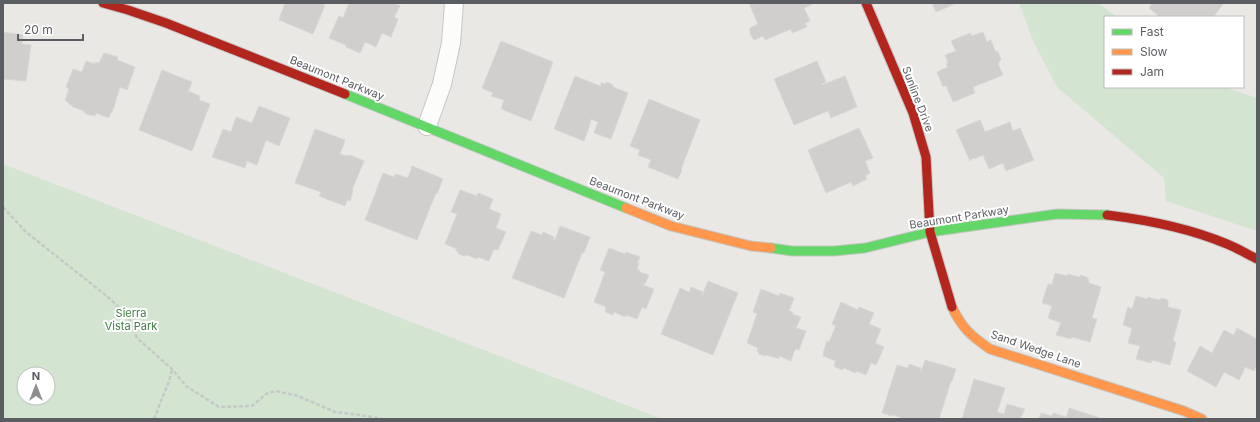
<svg xmlns="http://www.w3.org/2000/svg" width="1260" height="422" font-family="Inter,sans-serif">
	<rect width="100%" height="100%" fill="#e9e8e4"/>
	<g fill="#d3e4d1" fill-rule="evenodd">
		<path d="M1019 3H1098L1117 17H1105V87H1224L1257 98V231L1166 201 1164 178 1057 87 1034 43Z"/>
		<path d="M3 164 662 419H3ZM24 374H48V398H24Z"/>
	</g>
	<g fill="#d0cfcd" stroke="#d8d7d4">
		<path d="M285 3H319L325 5 313 34 279 20Z"/>
		<path d="M349 3H393L400 6 394 17 398 19 391 37 382 33 376 47 365 42 360 53 346 47V45L329 38 339 16 343 18Z"/>
		<path d="M749 3H813V4L804 8 810 21 805 23 807 27 792 33 791 29 765 40 763 36 754 40 752 37 750 33V28L758 24Z"/>
		<path d="M932 3H957L936 12Z"/>
		<path d="M1153 3H1224L1213 17H1160L1149 8Z"/>
		<path d="M3 32 23 35 22 44 31 45 26 81 3 79Z"/>
		<path d="M983 32 987 42 991 40 995 51 998 52 1001 59 998 64 1003 75 973 87 975 93 953 102 946 85 943 87 937 72 948 67 946 64 948 63 945 55 956 51 951 41 970 33 972 36Z"/>
		<path d="M501 41 553 62 531 121 501 109 504 100 491 96 493 93 482 88Z"/>
		<path d="M104 53 118 57 117 60 135 67 127 90 120 87 112 113 111 112 109 118 96 113 95 116 86 114 84 111 73 107 65 100 69 89 66 87 73 69 82 72 86 61 95 64V62L99 63Z"/>
		<path d="M817 61 826 82 821 84 822 85 845 76 857 107 831 118 828 111 794 125 774 79Z"/>
		<path d="M162 70 192 82 187 95 188 91 200 96 199 100 210 104 192 151 139 130Z"/>
		<path d="M575 76 600 86 602 82 604 84 607 82 613 85V87L628 93 611 139 594 133 598 122 591 119 590 124 584 141 554 129Z"/>
		<path d="M649 99 700 120 681 169 682 170 678 179 648 167 651 160 638 155 640 150 630 146Z"/>
		<path d="M259 106 290 118 279 146 266 140 257 165 247 161 245 168 212 157 223 129 231 132 236 117 252 123Z"/>
		<path d="M980 120 985 132 1010 122 1013 131 1020 128 1034 160 1006 171 1003 163 989 169 983 155 974 159V157L970 161 956 130Z"/>
		<path d="M859 128 873 158 865 161 870 173 865 176 867 179 853 186 851 182 826 193 808 150Z"/>
		<path d="M315 129 345 140 340 154 346 156V155L349 156 350 155 364 161 352 190 353 191 350 201 347 200 345 206 319 196 321 192 295 183Z"/>
		<path d="M412 166 443 179 437 194 436 193 417 240 365 220 383 173 394 177 396 174 408 178Z"/>
		<path d="M460 190 477 196 478 193 493 199 489 209 501 214 496 228 506 232 498 250 494 249 489 261 478 257 477 259 467 255 464 256 459 254 456 250 457 249 445 244 457 214 451 212Z"/>
		<path d="M560 226 590 237 584 253H582L564 298 512 278 531 231 542 235 543 232 554 237 553 240H555Z"/>
		<path d="M609 248 625 254 626 252 640 257 637 263H639L637 269 640 271V272L649 275 645 284 644 283 643 285 654 289 646 309 642 307 637 319 626 315 625 317 614 312 613 315 605 312 606 307 594 302 605 272 600 270Z"/>
		<path d="M1055 273 1067 276 1068 274 1079 277 1081 275 1088 278 1089 283 1101 287 1092 318 1097 319 1090 342 1072 337 1071 339 1056 335 1061 323 1048 318 1052 306 1042 303 1048 284 1052 285Z"/>
		<path d="M708 281 738 293 713 355 661 334 680 288 689 292 691 287 703 292 701 296H702Z"/>
		<path d="M761 289 779 296 780 293 794 298 789 311 793 312 792 314 801 317 796 328 806 331 799 350 795 349 791 361 779 356V359L767 355 765 356 759 354 757 350 758 348 747 343 757 314 753 312Z"/>
		<path d="M1136 296 1147 299 1148 297 1159 300 1162 298 1168 300V307L1181 310 1173 341 1176 342 1170 365 1152 360 1151 363 1136 359 1140 346 1128 343 1132 328 1123 325 1128 307 1132 309Z"/>
		<path d="M841 302 858 310 859 307 874 313 869 324 881 329 875 343 884 347 876 365 871 363 866 375 856 371 855 373 844 368 842 370 835 367 834 364 836 361 823 356 824 350 827 341 829 342 836 326 832 324Z"/>
		<path d="M1237 328 1257 339V365L1254 371 1245 367 1243 371 1244 370 1239 380 1224 372 1216 387 1187 371 1200 346 1212 353 1224 330 1234 335Z"/>
		<path d="M925 360 956 369 952 381H951L939 419H902L900 418V417L893 415 892 416 882 413 897 365 908 368 909 364 921 368 920 372H921Z"/>
		<path d="M974 379 1005 388 997 412 1004 414 1007 404 1025 409 1020 419H962Z"/>
		<path d="M1069 408 1100 418V419H1066Z"/>
		<path d="M1041 413 1052 416 1053 413 1066 417 1065 419H1039Z"/>
	</g>
	<g fill="none" stroke-linecap="round" stroke-linejoin="round">
		<g stroke="#c6c6c6" stroke-width="20">
			<path id="street" d="M427 126 442 84 451 43 454 3"/>
		</g>
		<g stroke="#c6c6c5" stroke-width="11">
			<g id="fast">
				<path d="M345 94 626 208"/>
				<path d="M771 248 792 251H834L865 248 930 232 1057 214 1107 215"/>
			</g>
		</g>
		<g stroke="#c6c6c5" stroke-width="11">
			<g id="slow">
				<path d="M626 208 671 226 751 246 771 248"/>
				<path d="M952 307C962 328 971 336 990 349L1184 411 1202 419"/>
			</g>
		</g>
		<g stroke="#c6c6c5" stroke-width="11">
			<g id="jam">
				<path d="M103 3 128 10 166 23 345 94"/>
				<path d="M866 3 913 113 926 157 930 232 952 307"/>
				<path d="M1107 215C1148 220 1189 228 1227 244 1237 248 1247 254 1257 259"/>
			</g>
		</g>
		<g stroke="#c5c9c7" stroke-width="2.5" stroke-dasharray="4 2" stroke-linecap="butt">
			<path d="M3 207 26 232 108 297 128 316 137 338 172 369 186 386 219 407 252 406 266 394 276 391 298 396 335 412 361 415 382 419"/>
			<path d="M154 419 169 381 172 370"/>
		</g>
		<use href="#street" stroke="#fcfcfb" stroke-width="18"/>
		<use href="#fast" stroke="#63d668" stroke-width="9"/>
		<use href="#slow" stroke="#ff974d" stroke-width="9"/>
		<use href="#jam" stroke="#b3261e" stroke-width="9"/>
	</g>
	<g text-anchor="middle" stroke-width="4" stroke-linejoin="round" paint-order="stroke">
		<g font-size="11" fill="#5a5d61" stroke="#fff">
			<text transform="translate(337 78) rotate(22)" y="4">Beaumont Parkway</text>
			<text transform="translate(918 99) rotate(69)" y="4">Sunline Drive</text>
			<text transform="translate(637 198) rotate(21)" y="4">Beaumont Parkway</text>
			<text transform="translate(959 217) rotate(-9)" y="4">Beaumont Parkway</text>
			<text transform="translate(1036 349) rotate(19)" y="4">Sand Wedge Lane</text>
		</g>
		<g font-size="11" fill="#3f7b42" stroke="#fff">
			<text x="131" y="317">Sierra<tspan x="131" dy="13">Vista Park</tspan></text>
		</g>
	</g>
	<rect width="1260" height="422" fill="none" stroke="#5a5d61" stroke-width="8"/>
	<rect x="1104" y="16" width="140" height="72" fill="#ffffff" stroke="#bdbec0"/>
	<rect x="1112" y="29" width="20" height="6" fill="#63d668" stroke="#bdbec0"/>
	<text x="1140" y="36" font-size="12" fill="#5a5d61">Fast</text>
	<rect x="1112" y="49" width="20" height="6" fill="#ff974d" stroke="#bdbec0"/>
	<text x="1140" y="56" font-size="12" fill="#5a5d61">Slow</text>
	<rect x="1112" y="69" width="20" height="6" fill="#b3261e" stroke="#bdbec0"/>
	<text x="1140" y="76" font-size="12" fill="#5a5d61">Jam</text>
	<g transform="translate(36 386)"><circle r="19" fill="#ffffff" stroke="#bdbec0"/>
	<path d="M0-3L7 15L0 10L-7 15Z" fill="#8c8e8f"/>
	<text y="-6" font-size="11" font-weight="bold" text-anchor="middle" fill="#5a5d61">N</text>
	</g>
	<path d="M18 34v6h65v-6" fill="none" stroke="#5a5d61" stroke-width="2"/>
	<text x="24" y="34" font-size="12" fill="#5a5d61" stroke="#ffffff" stroke-width="3" paint-order="stroke">20 m</text>
</svg>
